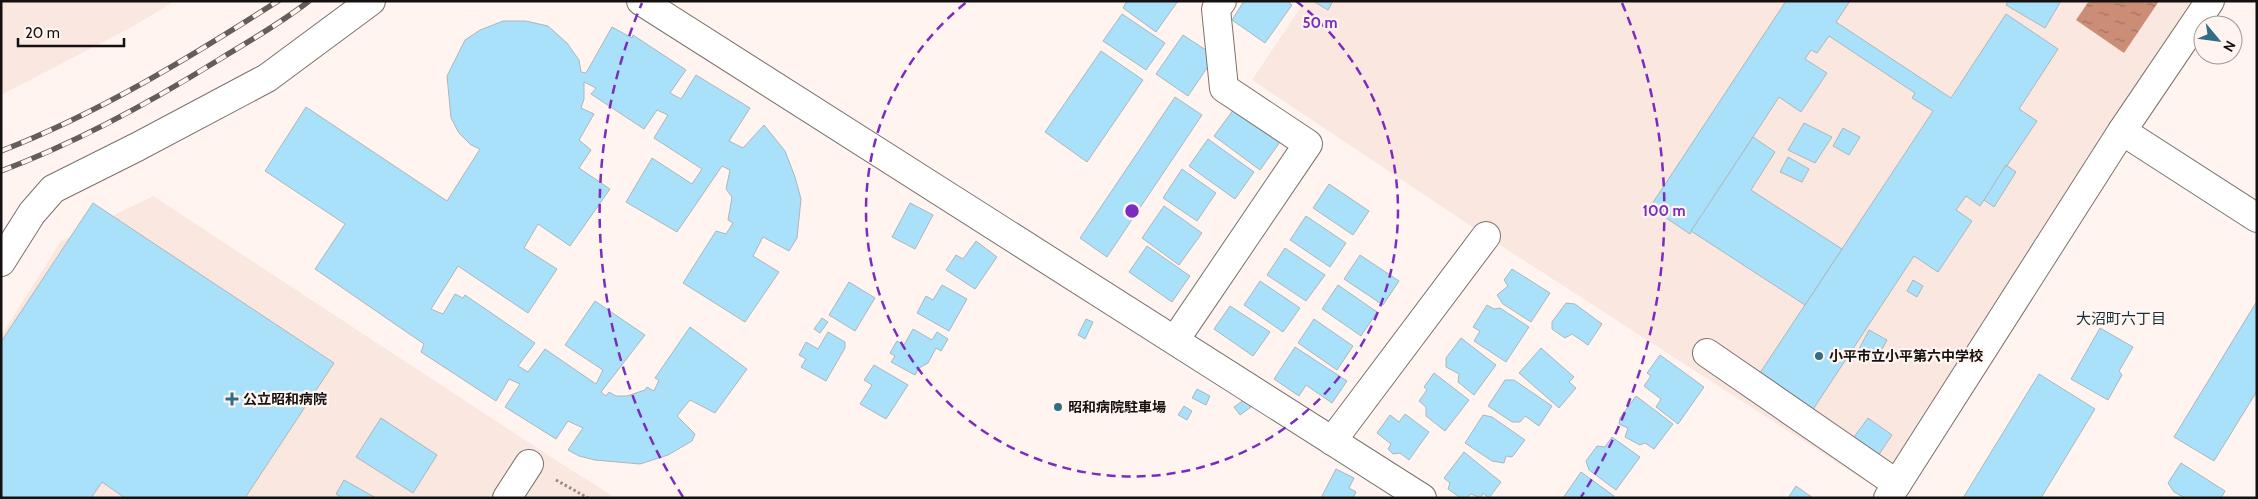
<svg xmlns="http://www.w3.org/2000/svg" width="2258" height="499" font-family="Cabin,'Noto Sans JP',sans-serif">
	<defs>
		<pattern id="water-ripples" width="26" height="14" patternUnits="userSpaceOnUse" patternTransform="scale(1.25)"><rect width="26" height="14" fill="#cb8d75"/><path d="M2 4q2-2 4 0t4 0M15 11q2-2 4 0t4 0" fill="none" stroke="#a4725f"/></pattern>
	</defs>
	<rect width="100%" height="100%" fill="#fff4f0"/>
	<g fill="#fae7e0">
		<path d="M1 1H175L132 27 1 95Z"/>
		<path d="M1305 1H2201L1878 489 1486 236 1252 80Z"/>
		<path d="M153 196 557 461 616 498H1V336L61 241Z"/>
	</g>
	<path fill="url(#water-ripples)" d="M2089 1H2159L2124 53 2076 20Z"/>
	<g fill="#a9e1fa" stroke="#acb6bb">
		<path d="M1127 1H1178L1156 32 1123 8Z"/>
		<path d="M1244 1H1287L1292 5 1265 43 1232 20Z"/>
		<path d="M1313 1H1333L1328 10Z"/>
		<path d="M1786 1H1850L1836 22 1951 98 2006 14 2058 49 2019 109 2037 121 1980 206 1966 196 1956 210 1972 221 1938 272 1914 256 1810 414 1756 379 1933 111 1912 98 1915 93 1829 36 1817 53 1811 50 1805 59 1827 73 1801 112 1779 97 1690 234 1650 207Z"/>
		<path d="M2008 1H2061L2045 28 2006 5Z"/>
		<path d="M1122 14 1165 43 1146 70 1103 41Z"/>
		<path d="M503 21H526L548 26 567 43 579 60 581 72 586 73 612 27 632 38 633 35 686 70 670 93 681 99 696 75 750 108 729 141 743 148 764 125 785 151 795 177 801 199 797 238 789 251 763 237 753 256 779 272 745 322 683 283 716 231 726 234 733 223 728 220 732 197 726 189 730 170 722 166 677 232 626 202 652 158 692 184 702 169 654 138 668 115 657 110 644 129 591 94 596 88 584 82V99L581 108 594 114 579 140 591 150 579 168 610 189 570 246 538 224 524 248 557 269 528 313 458 266 431 309 443 314 455 294 463 298 465 295 535 343 518 366 528 372 545 349 596 384 603 370 565 345 595 301 645 335 601 392 606 396 609 392 616 396H627L645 390 647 387 654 391 659 380 655 378 690 327 747 369 715 413 690 400 677 416 695 434 692 441 668 455 640 464 595 460 579 456 568 450 583 428 568 421 556 439 505 407 520 384 509 379 496 401 421 352 424 344 315 269 345 224 265 171 306 107 447 201 480 149 471 145 459 133 451 118 447 76 465 40 480 30Z"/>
		<path d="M1183 35 1215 56 1188 96 1156 74Z"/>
		<path d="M1101 51 1143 80 1087 162 1045 132Z"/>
		<path d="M1175 97 1202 115 1107 257 1080 238Z"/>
		<path d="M1234 109 1280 142 1260 170 1214 136Z"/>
		<path d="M1804 123 1832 137 1815 163 1788 150Z"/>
		<path d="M1843 128 1860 137 1849 155 1833 146Z"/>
		<path d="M1753 137 1775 152 1751 190 1842 249 1805 305 1691 231Z"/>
		<path d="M1208 139 1254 172 1235 199 1189 166Z"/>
		<path d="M1788 157 1809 169 1802 182 1780 172Z"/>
		<path d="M2006 165 2016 172 1994 207 1984 200Z"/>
		<path d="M1182 169 1216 193 1197 221 1163 198Z"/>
		<path d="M1329 184 1369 211 1353 235 1313 208Z"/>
		<path d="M93 203 334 363 245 498H125L102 482 91 498H1V342Z"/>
		<path d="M910 203 933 215 915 249 892 237Z"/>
		<path d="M1164 206 1202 233 1179 265 1142 238Z"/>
		<path d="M1306 216 1346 243 1330 267 1290 240Z"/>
		<path d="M976 241 997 257 975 289 946 270 956 255 963 259Z"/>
		<path d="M1147 246 1190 276 1172 302 1129 272Z"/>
		<path d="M1285 248 1325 275 1306 301 1267 275Z"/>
		<path d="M1360 255 1399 281 1383 305 1344 279Z"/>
		<path d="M1512 269 1550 293 1531 322 1503 304 1497 295 1508 286 1504 280Z"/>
		<path d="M1913 280 1923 286 1917 297 1907 291Z"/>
		<path d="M1260 281 1300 308 1283 332 1244 305Z"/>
		<path d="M849 282 875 298 855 331 829 315Z"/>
		<path d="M942 285 967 299 949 331 917 313 926 296 933 300Z"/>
		<path d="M1338 285 1377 312 1361 336 1322 309Z"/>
		<path d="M2257 301V391L2214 461 2174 437Z"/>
		<path d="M1566 303 1575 304 1602 324 1588 345 1572 334 1565 338 1552 329V322Z"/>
		<path d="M1487 305 1494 309 1500 308 1529 327 1506 362 1474 341 1480 331 1473 327Z"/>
		<path d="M1230 306 1270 332 1253 356 1214 329Z"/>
		<path d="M822 318 828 322 820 333 814 329Z"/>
		<path d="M1086 319 1093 322 1085 339 1078 335Z"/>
		<path d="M1314 319 1353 346 1337 370 1298 343Z"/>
		<path d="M2100 328 2133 347 2119 371 2122 375 2108 400 2071 379Z"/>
		<path d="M913 329 932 340 937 332 948 339 941 351 936 348 928 363 919 368 915 375 891 362 895 356 890 353 897 341 904 345Z"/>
		<path d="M1869 330 1887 340 1874 364 1856 355Z"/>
		<path d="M828 332 845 342V348L826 381 801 367 806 359 799 355 806 342 818 349Z"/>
		<path d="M1461 338 1496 365 1474 395 1458 382 1459 374 1446 367V358Z"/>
		<path d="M1295 347 1347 381 1332 403 1306 385 1299 396 1274 379Z"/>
		<path d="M1541 348 1574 377 1569 382 1576 388 1559 408 1519 373Z"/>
		<path d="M1660 355 1704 387 1678 424 1656 407 1661 399 1644 386 1651 376 1647 373Z"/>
		<path d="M874 365 908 385 886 419 860 404 872 385 864 380Z"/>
		<path d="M1434 373 1469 400 1445 431 1426 416V407L1419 401 1427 390 1424 387Z"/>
		<path d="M2039 374 2095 409 2041 498H1963Z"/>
		<path d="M1505 380H1514L1552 406 1539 426 1525 416 1520 422H1512L1488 406Z"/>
		<path d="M1197 389 1210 396 1206 405 1192 398Z"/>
		<path d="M1636 396 1673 424 1654 449 1645 443 1640 445 1625 437 1628 428 1619 424 1620 418Z"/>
		<path d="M1244 400 1251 407 1240 415 1234 407Z"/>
		<path d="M1184 406 1192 411 1187 420 1178 415Z"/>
		<path d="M1405 414 1429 432 1409 460 1400 453 1393 454 1388 449 1391 444 1377 433 1390 415 1399 422Z"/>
		<path d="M1483 415 1492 417 1525 440 1512 457 1506 456 1504 463 1492 461 1465 443Z"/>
		<path d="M381 418 437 455 413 493 356 457Z"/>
		<path d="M1868 418 1892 435 1878 456 1854 437Z"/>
		<path d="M1612 437 1640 457 1616 490 1589 470 1586 461 1597 446 1605 447Z"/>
		<path d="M1464 452 1501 482 1489 498 1483 493 1481 498 1471 494 1466 498H1461L1448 489 1450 483 1444 478Z"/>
		<path d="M2181 463 2225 491 2221 498H2185L2174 492 2168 483Z"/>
		<path d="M1336 469 1354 478 1349 488 1356 492 1353 498H1321Z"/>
		<path d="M1581 472 1614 496 1612 498H1563Z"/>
		<path d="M344 480 376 498H343L336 494Z"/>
		<path d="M1796 486 1813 498H1788Z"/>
	</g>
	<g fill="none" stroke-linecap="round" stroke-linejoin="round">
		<g stroke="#7b726e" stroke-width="30">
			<g id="minor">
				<path d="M641 1 1422 498"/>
				<path d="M2122 131 2257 218"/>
				<path d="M1 262 32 213 53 189 137 147 267 78 371 1"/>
				<path d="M1175 340 1308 144 1224 88 1216 9 1222 1"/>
				<path d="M1707 353 1897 484"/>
				<path d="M1332 441 1486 236"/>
				<path d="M507 498 529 464"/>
				<path d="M1888 498 2122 131 2210 1"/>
			</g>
		</g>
		<path stroke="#948c89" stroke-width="3" stroke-dasharray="2.5 2.5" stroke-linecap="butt" d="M556 480 588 498"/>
		<use href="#minor" stroke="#fff" stroke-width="28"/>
		<g stroke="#645e5b" stroke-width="5.5">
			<g id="rail">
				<path d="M1 151C99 113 189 58 278 1"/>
				<path d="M1 171C78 142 151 102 220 59 251 40 281 23 309 1"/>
			</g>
		</g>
		<use href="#rail" stroke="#fff4f0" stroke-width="4" stroke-dasharray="11" stroke-linecap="butt"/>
	</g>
	<g fill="none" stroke="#7b2cbf" stroke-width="2.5" stroke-dasharray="9 6">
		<path d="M1296 1A266 266 0 1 1 968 1"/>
		<path d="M683 497A532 532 0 0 1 642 3M1622 3A532 532 0 0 1 1581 497"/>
	</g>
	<g fill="#316d84" stroke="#fff4f0" stroke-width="2">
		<circle cx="1819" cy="356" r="5"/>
		<path d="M229.5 391.5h5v5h5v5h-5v5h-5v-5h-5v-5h5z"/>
		<circle cx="1058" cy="407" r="5"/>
	</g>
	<g text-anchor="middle" stroke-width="4.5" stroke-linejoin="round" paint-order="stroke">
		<g font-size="14" font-weight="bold" fill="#151110" stroke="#fff4f0" text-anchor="start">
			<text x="1829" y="361">小平市立小平第六中学校</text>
			<text x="243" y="404">公立昭和病院</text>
			<text x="1068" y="412">昭和病院駐車場</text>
		</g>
		<g font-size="15" fill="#132f3a" stroke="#fff4f0">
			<text x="2121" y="324">大沼町六丁目</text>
		</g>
	</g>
	<circle cx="1132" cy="211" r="8" fill="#7b2cbf" stroke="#fff4f0" stroke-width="2.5"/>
	<g font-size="15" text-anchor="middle" font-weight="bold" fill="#7b2cbf" stroke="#fff4f0" stroke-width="4.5" stroke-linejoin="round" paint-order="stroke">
		<text x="1320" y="28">50 m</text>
		<text x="1664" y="216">100 m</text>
	</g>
	<rect width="2258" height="499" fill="none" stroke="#151110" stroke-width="5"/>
	<g transform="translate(2218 40) rotate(119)"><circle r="24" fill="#fff4f0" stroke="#a19996"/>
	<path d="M0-4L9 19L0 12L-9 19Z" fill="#316d84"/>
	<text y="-8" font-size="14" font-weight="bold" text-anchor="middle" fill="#151110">N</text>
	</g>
	<path d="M18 38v8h106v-8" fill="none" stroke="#151110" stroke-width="2.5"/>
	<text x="25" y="38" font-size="15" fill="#151110" stroke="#fff4f0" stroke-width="4" paint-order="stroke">20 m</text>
</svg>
